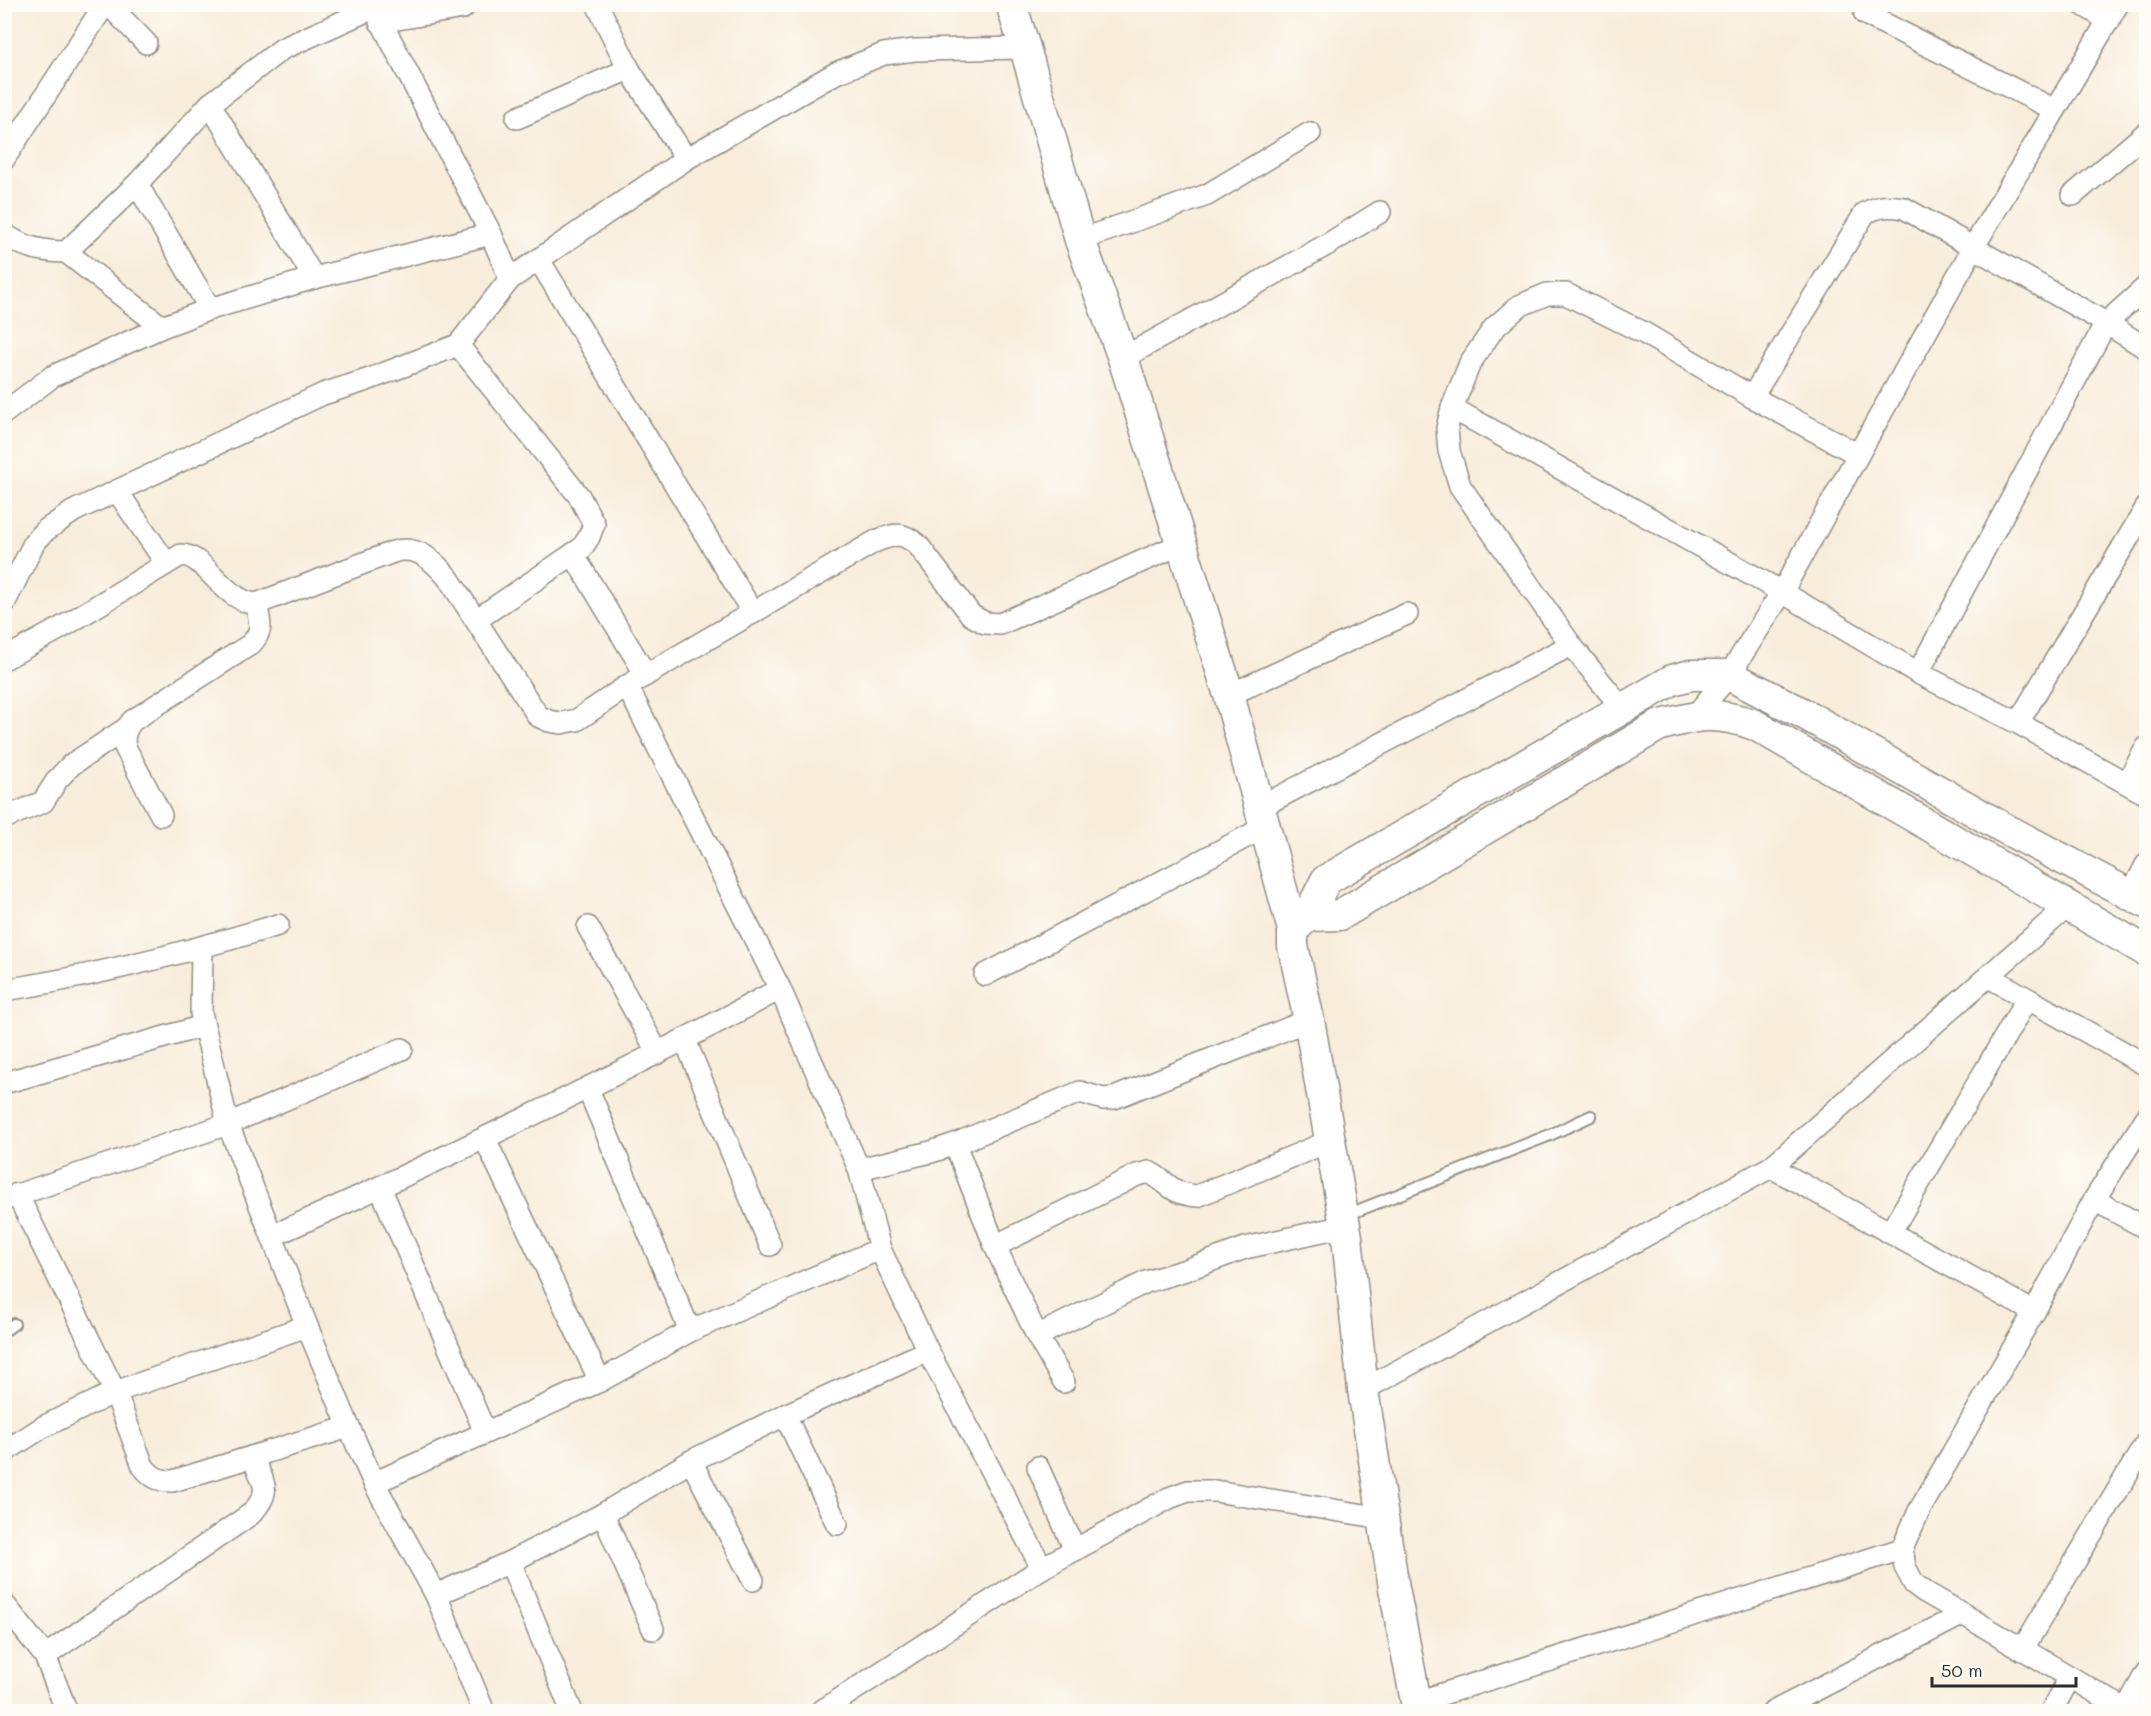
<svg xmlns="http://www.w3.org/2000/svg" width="2151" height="1716" font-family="Mali,sans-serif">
	<rect width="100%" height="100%" fill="#fdfcf7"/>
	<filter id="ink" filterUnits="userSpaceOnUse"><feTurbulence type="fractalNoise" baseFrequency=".0167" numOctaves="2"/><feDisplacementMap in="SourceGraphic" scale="12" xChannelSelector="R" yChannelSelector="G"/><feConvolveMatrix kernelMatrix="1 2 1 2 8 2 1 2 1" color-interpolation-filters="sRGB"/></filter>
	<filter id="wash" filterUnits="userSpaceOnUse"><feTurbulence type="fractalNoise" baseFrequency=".008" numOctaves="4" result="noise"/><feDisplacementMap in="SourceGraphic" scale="24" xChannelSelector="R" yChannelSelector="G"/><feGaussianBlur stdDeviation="1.35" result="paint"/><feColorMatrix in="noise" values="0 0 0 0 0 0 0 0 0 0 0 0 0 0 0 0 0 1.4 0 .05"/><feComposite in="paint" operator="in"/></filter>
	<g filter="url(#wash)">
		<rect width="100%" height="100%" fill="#f8eddb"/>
	</g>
	<g filter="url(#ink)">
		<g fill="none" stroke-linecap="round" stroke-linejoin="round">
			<g stroke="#928c83" stroke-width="14">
				<g id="lane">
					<path d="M1344 1216 1550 1135 1591 1116"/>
					<path d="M4 1331 14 1324"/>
				</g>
			</g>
			<g stroke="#928c83" stroke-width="24">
				<g id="street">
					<path d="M108 4 146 43"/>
					<path d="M372 4 491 234 510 279"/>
					<path d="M597 4 629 69 686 159"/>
					<path d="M2082 4 2109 21"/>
					<path d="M1865 14 2055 110"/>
					<path d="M380 22 463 8"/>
					<path d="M517 118 629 69"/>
					<path d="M4 159 105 4"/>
					<path d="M137 184 210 309"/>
					<path d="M2073 195 2146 133"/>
					<path d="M4 234C22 247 44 252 66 252L137 184 210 104"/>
					<path d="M1080 240 1207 195 1310 133"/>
					<path d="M66 252 162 327"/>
					<path d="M539 260 753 613"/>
					<path d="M314 278 210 104 282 49 373 8"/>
					<path d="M458 345 579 496 594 524 589 537 582 548 476 620"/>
					<path d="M1123 358 1330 243 1380 212"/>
					<path d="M1752 397 1865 213C1879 206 1889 205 1904 208L2106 323 2146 348"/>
					<path d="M1452 408 1782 592 1918 673 2018 723 2146 794"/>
					<path d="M4 413 53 376 162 327 210 309 314 278 491 234"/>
					<path d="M117 491 166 563"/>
					<path d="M573 554 646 675"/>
					<path d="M4 604 34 543 46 530 74 511 323 394 367 380 458 345 510 279 686 159 836 73 884 54 915 50 1025 48"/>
					<path d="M4 659 59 629 181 555C206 555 222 600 256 604L393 552C417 544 434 561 449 579L538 716 549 721 561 723 577 720 627 686 876 541C896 534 901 531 918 545L971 615 985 623 1000 624 1181 544"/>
					<path d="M1918 673 2106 323 2146 287"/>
					<path d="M627 686 780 989 859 1169 880 1249 928 1351 1042 1568"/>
					<path d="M1229 695 1407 614"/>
					<path d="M1622 708 1571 645 1460 486 1449 451 1447 428 1452 408 1470 363 1494 328 1519 306 1547 294H1566L1644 333 1752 397 1857 454"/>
					<path d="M1695 716 1729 675 1782 592 1973 248 2118 4"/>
					<path d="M2018 723 2146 508"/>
					<path d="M2127 782 2146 748"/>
					<path d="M1260 807 1571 645"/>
					<path d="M161 815 125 747C123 736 125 730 132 721L251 644C264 630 260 622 256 604"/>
					<path d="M4 818 43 802 57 780 71 765 127 728"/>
					<path d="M2131 894 2146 865"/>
					<path d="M588 927 658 1053"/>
					<path d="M202 948 201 1013 228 1124 307 1326 349 1427 374 1483 436 1595 484 1712"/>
					<path d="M985 975 1265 827"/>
					<path d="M1989 977 2146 1065"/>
					<path d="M4 990C97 976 188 952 278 925"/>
					<path d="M685 1040 770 1245"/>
					<path d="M4 1083 203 1026"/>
					<path d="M588 1089 690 1331"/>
					<path d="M485 1139 600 1381"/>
					<path d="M955 1144 1080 1092 1103 1099 1114 1098 1309 1020"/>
					<path d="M1771 1167 2034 1312"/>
					<path d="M859 1169 931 1152 955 1144 995 1246 1037 1336 1064 1382"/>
					<path d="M380 1187 485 1432"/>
					<path d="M17 1194 115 1392 143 1466C151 1477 158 1481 173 1481L349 1427"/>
					<path d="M5 1199 228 1124 402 1049"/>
					<path d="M2094 1200 2146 1228"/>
					<path d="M1890 1233 2027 999"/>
					<path d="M272 1236C444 1159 614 1078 780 989"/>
					<path d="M995 1246 1137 1175 1149 1172C1171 1184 1169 1193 1197 1196L1330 1141"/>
					<path d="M1037 1336 1146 1282 1186 1270 1245 1248 1345 1226"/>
					<path d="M1363 1390 1771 1167 2068 906"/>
					<path d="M785 1415 837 1524"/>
					<path d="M4 1452 43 1427 115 1392 307 1326"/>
					<path d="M691 1461 753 1580"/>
					<path d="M1038 1467 1075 1550"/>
					<path d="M374 1483 600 1381 690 1331 880 1249"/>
					<path d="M603 1514 653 1629"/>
					<path d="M510 1562 572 1712"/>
					<path d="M436 1595 510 1562 603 1514 691 1461 785 1415 928 1351"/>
					<path d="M4 1604 45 1656 67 1712"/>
					<path d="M2022 1650 2146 1443"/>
					<path d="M45 1656 251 1514C273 1490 264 1484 252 1457"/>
					<path d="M1417 1702 1902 1549"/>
					<path d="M2126 1709 2146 1673"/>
					<path d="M820 1712 1042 1568 1169 1498 1188 1491H1215L1383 1518"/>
					<path d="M1773 1712 1963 1614"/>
					<path d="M2051 1712 2070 1677"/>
					<path d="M2130 1712 1925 1592 1914 1584 1905 1567 1902 1549 1919 1511 2034 1312 2094 1200 2146 1118"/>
				</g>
			</g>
			<g stroke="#928c83" stroke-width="33">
				<g id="secondary">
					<path d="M1011 4 1025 48 1080 240 1123 358 1229 695 1293 930"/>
					<path d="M1308 916 1340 915 1658 726C1697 715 1715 711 1755 725L2146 951"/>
					<path d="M1418 1712 1394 1588 1363 1390 1347 1237 1309 1020 1293 946V930L1308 916 1326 880 1672 680 1691 675H1729L1808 716 2002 827 2146 903"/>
				</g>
			</g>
			<use href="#lane" stroke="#fff" stroke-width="10"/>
			<use href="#street" stroke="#fff" stroke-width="21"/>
			<use href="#secondary" stroke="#fff" stroke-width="30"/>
		</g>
	</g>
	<rect width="2151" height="1716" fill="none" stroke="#fdfcf7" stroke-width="24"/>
	<path d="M1932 1677v9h144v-9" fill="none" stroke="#2b2b2b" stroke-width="3"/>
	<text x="1941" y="1677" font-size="18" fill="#2b2b2b" stroke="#fdfcf7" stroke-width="4.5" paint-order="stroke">50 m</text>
</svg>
